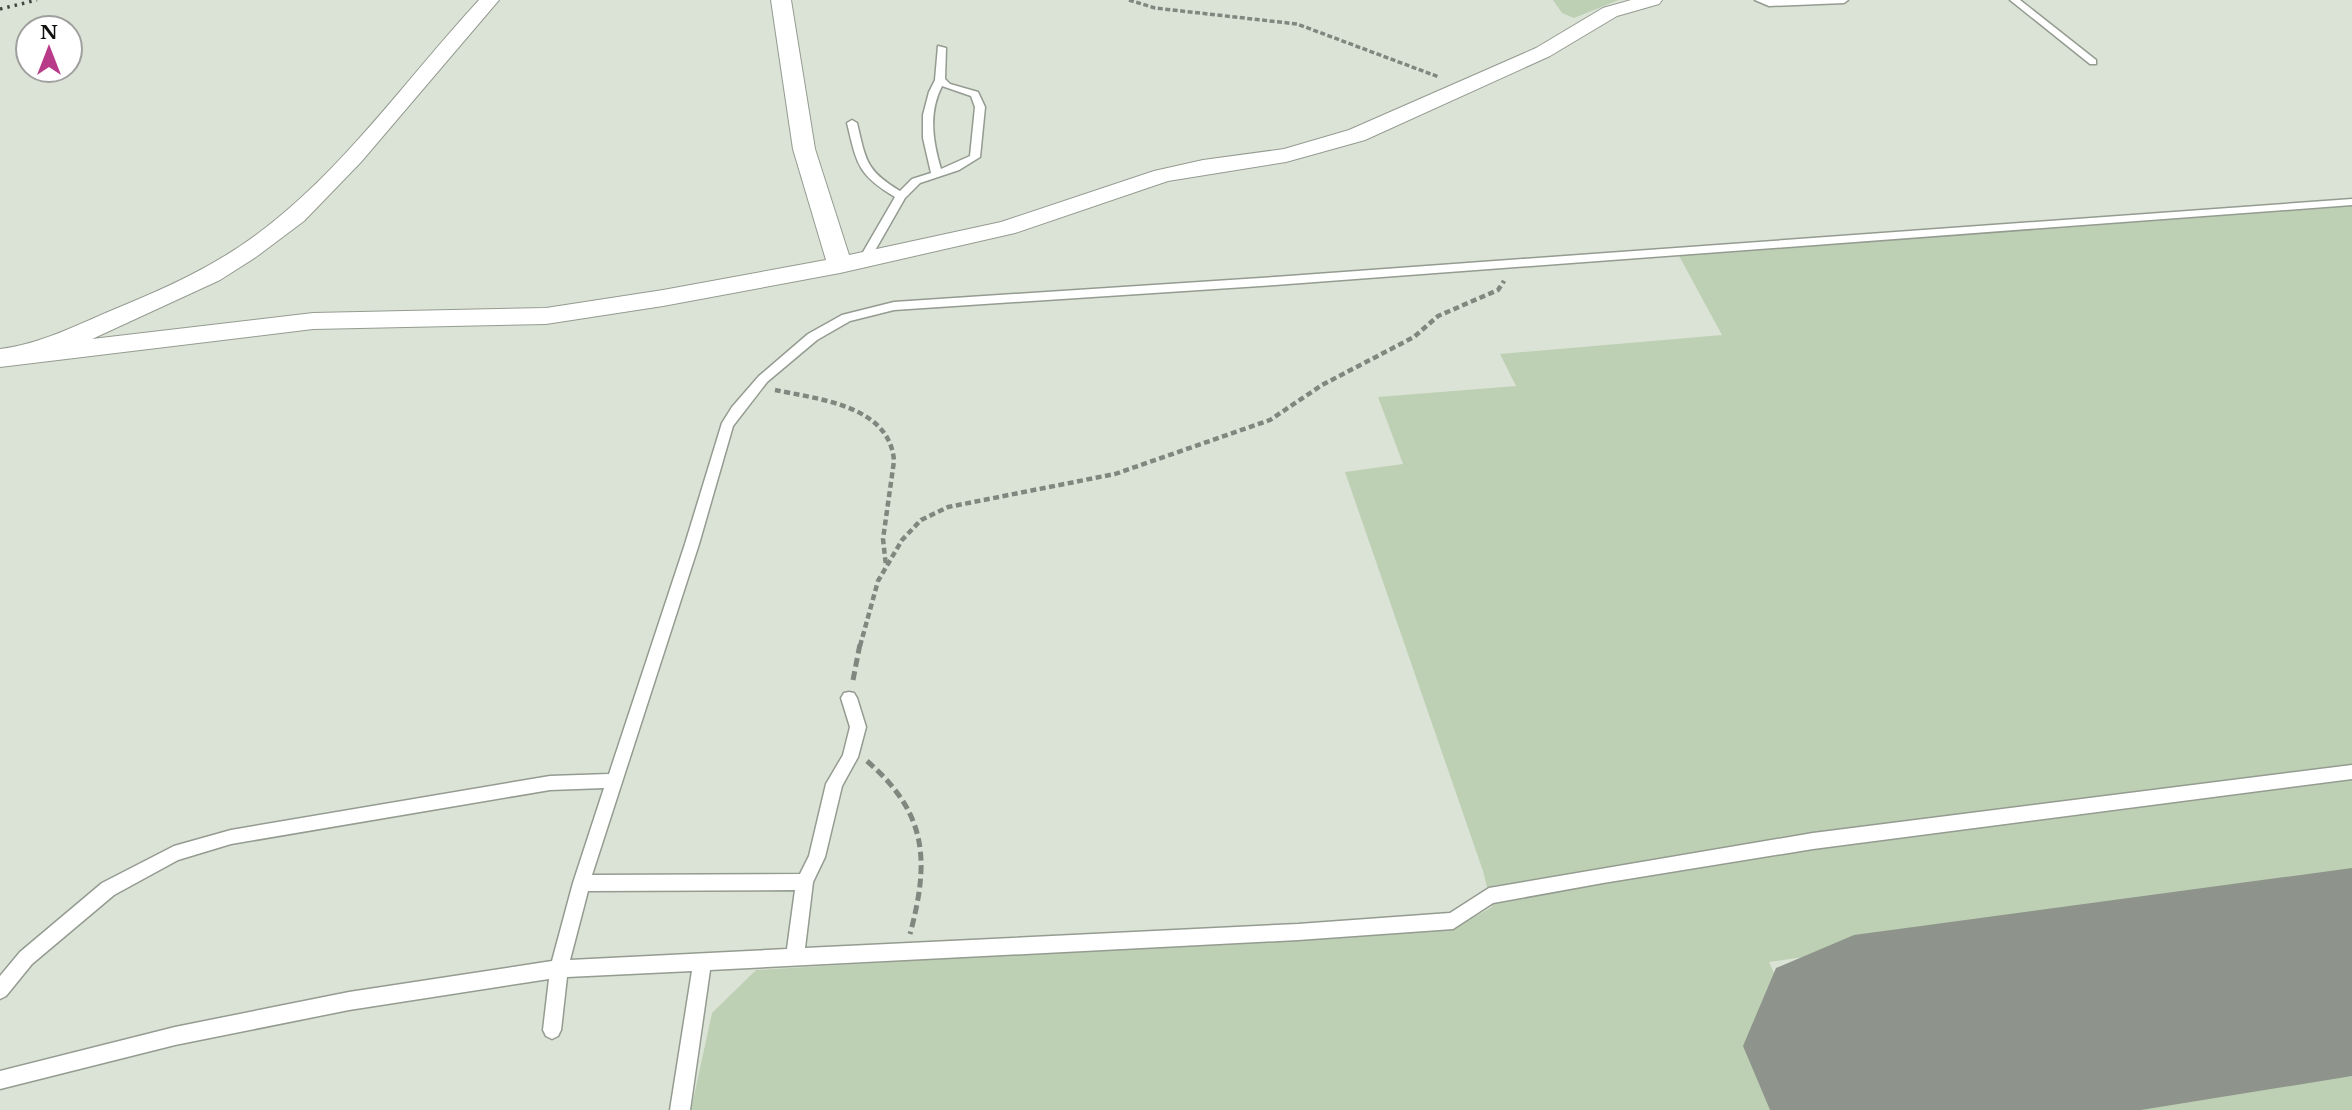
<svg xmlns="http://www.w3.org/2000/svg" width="2352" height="1110" font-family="'Libre Baskerville',serif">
	<rect width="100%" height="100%" fill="#dbe3d7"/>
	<g fill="#bdd0b3">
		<path d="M1553 0H1619L1574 18 1562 13Z"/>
		<path d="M2352 205V878L1769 962 1836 1110H691L712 1013 756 970 1457 927 1492 907 1483 871 1345 472 1403 464 1378 397 1516 386 1500 354 1722 335 1678 254Z"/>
		<path d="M2352 1050V1110H2005L2015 1102 2033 1098Z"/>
	</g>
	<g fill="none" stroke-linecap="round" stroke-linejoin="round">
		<path fill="#8e948c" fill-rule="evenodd" d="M1909 993 1940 1006 1990 1110H1898L1865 1037 1878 1006Z"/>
		<path fill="#8e948c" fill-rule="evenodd" d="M2352 868V1076L2141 1110H1770L1743 1046 1776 968 1854 935Z"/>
		<g stroke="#949b90" stroke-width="3">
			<g id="lane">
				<path d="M1755 0H1848L1844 3 1769 6Z"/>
				<path d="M2010 0H2020L2096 60V64H2090Z"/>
				<path d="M938 46 946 48 945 79 950 84 978 92 985 107 980 157 959 170 920 183 905 198 869 261H861L859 259 895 197C857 174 857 164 847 123L852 120 857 123C866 160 865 170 900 191L912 179 931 173 923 138V115L929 92 935 80ZM942 86 971 96 975 107 970 156 941 169C933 142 928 113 942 86Z"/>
				<path d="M2352 199V205L1275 285 894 310 850 321 817 340 767 382 733 426 699 544 592 875 800 874 809 856 826 784 843 755 850 727 841 698 844 693 849 692 854 693 857 698 866 727 858 757 842 786 825 857 813 882 805 948 1298 924 1450 913 1489 888 1813 833 2352 765V779L1813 849 1603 883 1493 903 1453 929 1298 940 710 970 690 1110H670L692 971 567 977 561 1030 558 1036 552 1039 546 1036 543 1030 549 979 349 1010 175 1045 0 1089V1071L175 1027 349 992 552 961 573 883 604 788 550 790 231 844 178 860 114 895 32 964 6 996 0 999V976L20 952 102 883 174 846 231 830 550 776 609 774 685 544 722 423 732 407 759 376 808 334 842 315 894 302 1275 277ZM795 890 787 949 570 960 588 891Z"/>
			</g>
		</g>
		<g stroke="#949b90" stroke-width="2">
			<path id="street" d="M479 0H499L361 162 304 221 256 257 220 280 92 339 313 313 546 308 663 290 826 260 793 149 771 0H791L815 149 849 255 1001 222 1154 171 1203 160 1284 149 1349 130 1536 48 1603 8 1631 0H1662L1659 4 1617 16 1550 56 1365 140 1286 162 1168 181 1015 233 840 273 663 306 546 324 313 329 0 367V349C41 344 77 325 115 309 164 289 213 267 256 235 343 171 406 79 479 0Z"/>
		</g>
		<g stroke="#81877e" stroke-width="3.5" stroke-dasharray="5 2.5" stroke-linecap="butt">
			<path d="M1129 0 1155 8 1297 24 1439 77"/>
			<path d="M1503 283 1504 281"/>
		</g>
		<g stroke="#81877e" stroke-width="4.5" stroke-dasharray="6 3.5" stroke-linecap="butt">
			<path d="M775 390C817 399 890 405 894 461L883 539 886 566"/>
			<path d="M860 646 878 581 902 540 921 520 948 507 1115 474 1270 420 1322 385 1414 337 1438 316 1498 290 1504 281"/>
		</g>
		<g stroke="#81877e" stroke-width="5" stroke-dasharray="9 4.5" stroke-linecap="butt">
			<path d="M853 680 860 644"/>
			<path d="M867 761C927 813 930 860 910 934"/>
		</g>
		<use href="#lane" fill="#fff" fill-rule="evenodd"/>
		<use href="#street" fill="#fff" fill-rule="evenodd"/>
		<path stroke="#424640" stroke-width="3.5" stroke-dasharray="2.5 5" stroke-linecap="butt" d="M0 9 37 0"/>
	</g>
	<g transform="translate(49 49)"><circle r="33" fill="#ffffff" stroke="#9fa09e" stroke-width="2"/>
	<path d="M0-5L12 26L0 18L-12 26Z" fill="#b83b8a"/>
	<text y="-10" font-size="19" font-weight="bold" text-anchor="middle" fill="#0e110d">N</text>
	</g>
</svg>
